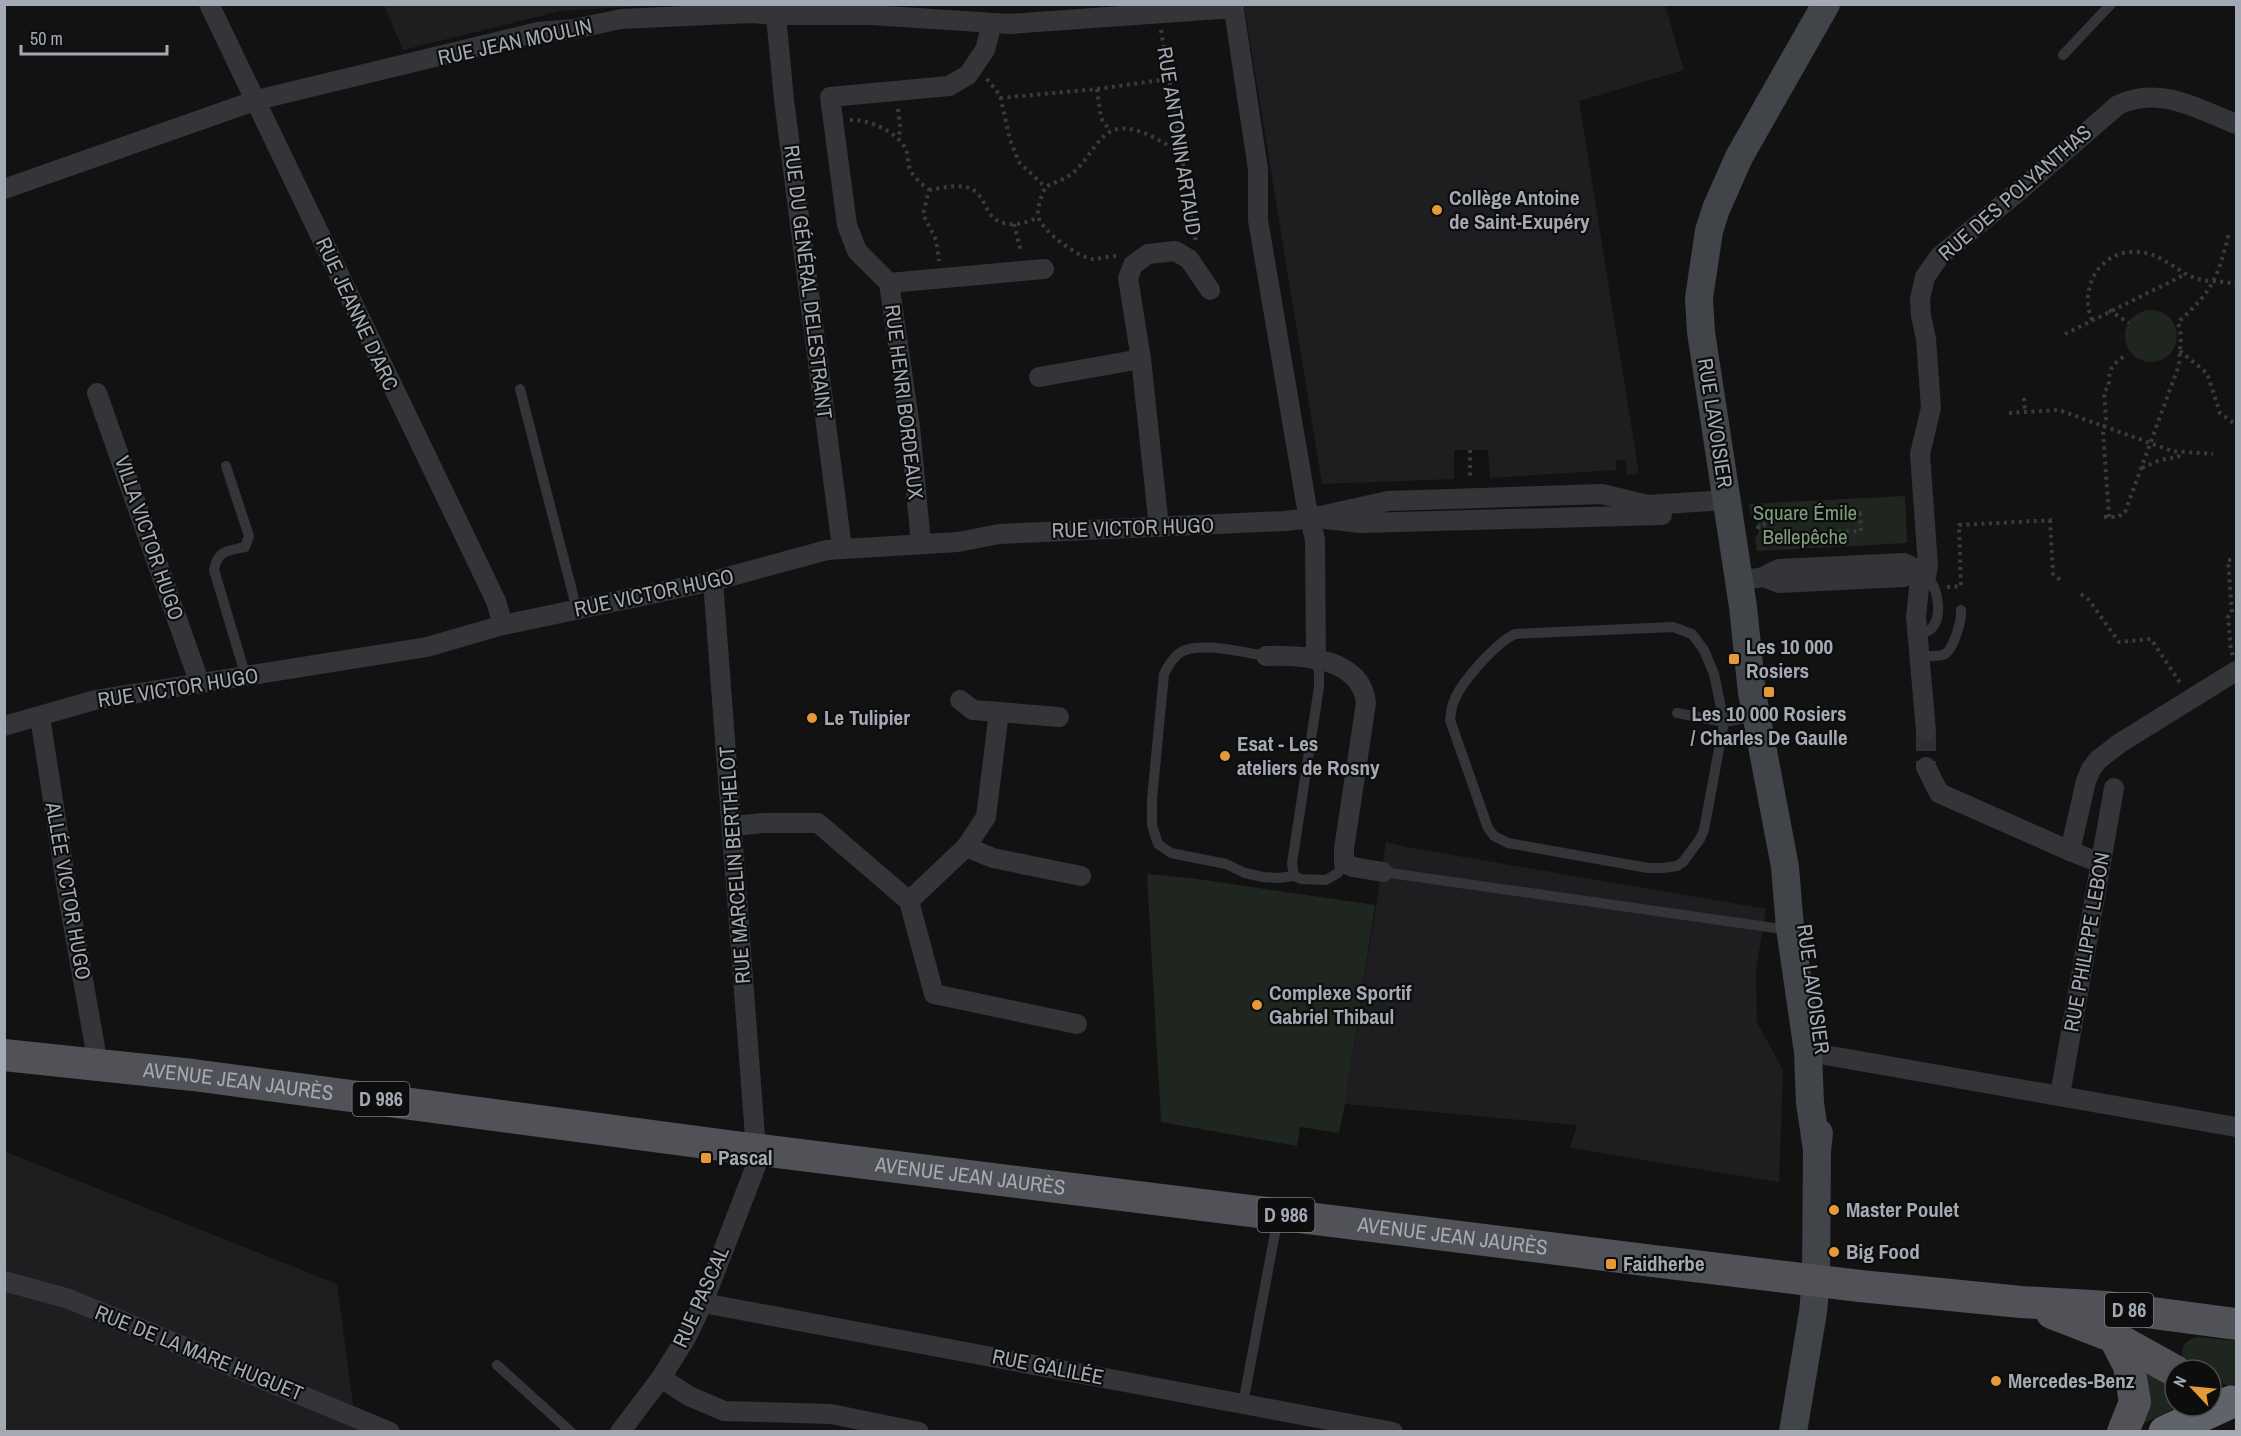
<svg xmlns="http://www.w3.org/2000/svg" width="2241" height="1436" font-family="'Archivo Narrow',sans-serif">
	<rect width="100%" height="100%" fill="#121213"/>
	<g fill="#1e1e20">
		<path d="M384 5H660L560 11 403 50Z"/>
		<path d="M1244 5H1665L1684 70 1579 101 1639 474 1627 475 1626 460H1616V470L1490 478 1488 450H1454V479L1322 484Z"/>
		<path d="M1386 842 1406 847 1766 909 1756 969 1757 1022 1783 1070 1779 1182 1570 1148 1577 1125 1345 1104Z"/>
		<path d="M4 1151 337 1284 356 1427 367 1431H5Z"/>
	</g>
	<g fill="#1f261f">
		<circle cx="2151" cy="336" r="26"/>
		<path d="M1905 496 1907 543 1757 551 1755 538 1759 533 1757 521 1752 518 1749 504Z"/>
		<path d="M1147 874 1190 878 1375 905 1345 1104 1339 1133 1300 1127 1297 1146 1161 1122Z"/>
		<path d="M2199 1337 2236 1341V1386L2231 1388 2211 1376V1370H2200L2183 1358C2180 1345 2187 1339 2199 1337Z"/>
		<path d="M2140 1363 2175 1382V1406H2180L2136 1427Z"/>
	</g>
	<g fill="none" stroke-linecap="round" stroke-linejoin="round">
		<path stroke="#2f3033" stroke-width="20" stroke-dasharray="20 10" stroke-linecap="butt" d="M1926 731V767"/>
		<g stroke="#393c3f" stroke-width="4" stroke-dasharray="3 4.5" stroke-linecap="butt">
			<path d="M1161 30 1196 242"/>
			<path d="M987 79 1000 95 1010 140 1019 162 1045 187"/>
			<path d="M1097 89 1101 118 1110 131"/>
			<path d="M1000 98 1097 89 1169 79"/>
			<path d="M898 109 900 125 899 140"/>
			<path d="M850 120C868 119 893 130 904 146 909 153 907 161 910 169 913 177 922 184 929 190L923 214 936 240 939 261"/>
			<path d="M929 190C943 188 962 182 975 191 981 195 984 204 988 211 999 229 1021 226 1038 217"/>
			<path d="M1014 224 1021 252"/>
			<path d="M1116 256C1109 256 1100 259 1093 259 1078 258 1040 230 1038 215 1037 206 1042 196 1045 187 1055 182 1066 179 1074 172 1084 163 1092 149 1101 139 1123 114 1158 140 1181 153"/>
			<path d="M2109 310 2129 323"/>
			<path d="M2092 320C2077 284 2105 244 2146 253 2165 257 2178 272 2195 278 2208 283 2222 279 2236 285"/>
			<path d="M2065 334 2186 274"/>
			<path d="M2180 351 2207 373 2220 413 2236 425"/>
			<path d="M2024 398 2025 410"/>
			<path d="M2009 413 2059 410 2172 451 2213 454"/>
			<path d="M1470 450V479"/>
			<path d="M2142 468 2160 460 2178 457 2182 451"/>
			<path d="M1860 513 1861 531 1780 534 1758 527 1780 518Z"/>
			<path d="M2104 517H2118L2125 512 2179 365 2181 335 2178 322C2212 292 2218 278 2229 233"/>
			<path d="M2109 517 2103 432 2106 419 2104 392 2109 386C2108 368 2113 364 2127 354"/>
			<path d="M2050 520 2053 574 2060 580"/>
			<path d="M1947 587 1961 586 1959 525 2055 520"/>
			<path d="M2081 594 2089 600 2119 642 2151 639 2181 684"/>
			<path d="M2233 655 2231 651 2228 617 2232 613 2228 560H2236"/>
		</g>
		<g stroke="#333538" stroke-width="10">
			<path d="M2063 55 2111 4"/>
			<path d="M520 389 577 610"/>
			<path d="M226 466 249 536 245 547C227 551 218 550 214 570L246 677"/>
			<path d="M1673 627 1692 634 1704 650 1714 674 1724 722 1704 830 1700 839 1683 862 1677 866 1663 868H1648L1508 843 1494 836 1488 828 1450 720C1451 714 1451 707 1454 701 1461 682 1497 642 1515 634Z"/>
			<path d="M1918 635C1923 633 1928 632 1932 628 1943 615 1938 586 1926 576"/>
			<path d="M1266 656C1246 653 1199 641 1181 652 1173 657 1168 666 1164 674L1152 799V825L1158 844 1171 853 1226 864 1245 873 1263 877 1278 878 1294 876 1301 879 1326 880 1338 873 1344 863"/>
			<path d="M1921 656C1928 656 1939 657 1945 654 1954 648 1962 620 1961 610"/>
			<path d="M1677 713 1724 722 1757 716"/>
			<path d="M1383 872 1789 930"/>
			<path d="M1294 876 1292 863 1319 687V673L1316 660"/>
			<path d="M497 1365 571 1432"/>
			<path d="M1243 1404 1278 1217"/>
		</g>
		<g stroke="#333538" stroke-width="20">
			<path d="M209 4C306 203 399 403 496 601L503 625"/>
			<path d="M1233 4 1258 169V220L1306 503 1315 539 1316 660"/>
			<path d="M776 15 784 100 842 548"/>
			<path d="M4 189 257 100 538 32 574 29 621 19 751 13 776 15H872L1009 24 1234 8"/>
			<path d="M889 283 1044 269"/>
			<path d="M1039 377 1141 359"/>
			<path d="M97 393 200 684"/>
			<path d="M1325 519 1361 523 1662 515"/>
			<path d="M1159 527 1141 359 1128 278 1133 265 1148 254 1175 251 1189 259 1210 290"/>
			<path d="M921 544 910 427 889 283 857 251 847 225 830 97 949 86 968 75 985 50 992 23"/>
			<path d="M1763 577 1779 583 1904 577 1917 569 1924 568"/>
			<path d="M1739 581 1763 577 1779 569 1904 563 1917 569"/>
			<path d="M1266 656C1302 655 1361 657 1366 703L1344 849V863L1353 867 1383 872"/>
			<path d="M960 700 973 710 999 712"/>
			<path d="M40 717 67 890 95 1047V1065"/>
			<path d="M4 726 95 700 427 647 503 625 713 581 827 550 958 542 999 534 1285 521 1311 518 1388 501 1602 494 1648 505 1727 500"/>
			<path d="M1926 731 1916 617 1919 588 1926 576 1928 566 1920 454 1931 408 1926 339 1921 316 1920 299 1925 277 1939 257 2026 185 2118 105C2159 85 2198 109 2236 124"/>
			<path d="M1926 767 1939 793 2070 851"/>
			<path d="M732 826 764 823H818L909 901 934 994 1077 1024"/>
			<path d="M966 847 986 817 999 712 1059 717"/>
			<path d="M2100 863 2070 851 2086 781 2091 769 2098 760 2120 743 2236 671"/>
			<path d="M909 901 966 847 993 858 1081 876"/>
			<path d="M1808 1052 2236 1127"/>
			<path d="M2060 1095 2114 788"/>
			<path d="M4 1281 69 1299 390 1432"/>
			<path d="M703 1303 1393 1432"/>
			<path d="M661 1378 689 1396 724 1411 831 1414 919 1432"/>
			<path d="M620 1432 661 1378 686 1338 703 1303 757 1163 713 581"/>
		</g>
		<g stroke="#414448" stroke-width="28">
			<path d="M1817 1150 1810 1103 1808 1052 1790 928 1785 867 1752 693 1743 607 1701 332 1699 298 1709 231 1716 209 1739 157 1826 4"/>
			<path d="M1793 1432 1813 1312 1816 1279 1817 1150 1819 1133"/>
		</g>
		<g stroke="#505257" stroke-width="32">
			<path id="s1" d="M4 1055 193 1075 736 1147 1653 1261 1860 1286 2021 1302 2108 1307 2236 1324"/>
			<path d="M2052 1313 2114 1337 2175 1371"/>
			<path d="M2114 1337 2129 1366 2135 1402 2123 1432"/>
		</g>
		<path stroke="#606369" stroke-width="33" d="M2165 1432 2231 1402"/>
	</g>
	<g fill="#e59a39" stroke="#0d0d0e" stroke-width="2">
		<circle cx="1437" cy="210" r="6"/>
		<rect x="1728" y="653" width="12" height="12" rx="3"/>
		<rect x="1763" y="686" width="12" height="12" rx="3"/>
		<circle cx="812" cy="718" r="6"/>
		<circle cx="1225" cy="756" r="6"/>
		<circle cx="1257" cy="1005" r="6"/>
		<rect x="700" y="1152" width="12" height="12" rx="3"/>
		<circle cx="1834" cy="1210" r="6"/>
		<circle cx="1834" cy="1252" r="6"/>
		<rect x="1605" y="1258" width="12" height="12" rx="3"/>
		<circle cx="1996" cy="1381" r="6"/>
	</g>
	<g text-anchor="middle" stroke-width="4.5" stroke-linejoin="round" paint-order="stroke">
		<g fill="#0d0d0e" stroke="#777b82" stroke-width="1.5">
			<rect x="352.5" y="1082" width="57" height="34" rx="4.5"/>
			<rect x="1257.5" y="1198" width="57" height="34" rx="4.5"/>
			<rect x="2105" y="1293" width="48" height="34" rx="4.5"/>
		</g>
		<g font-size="20" font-weight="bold" fill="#a4aab3">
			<text x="381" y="1106">D 986</text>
			<text x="1286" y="1222">D 986</text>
			<text x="2129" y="1317">D 86</text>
		</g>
		<g font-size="21" fill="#a4aab3" stroke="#0d0d0e">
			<text transform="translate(515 42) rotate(-12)" y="7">RUE JEAN MOULIN</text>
			<text transform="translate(1179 141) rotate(81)" y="7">RUE ANTONIN ARTAUD</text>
			<text transform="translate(2015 193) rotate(-41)" y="7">RUE DES POLYANTHAS</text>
			<text transform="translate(808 282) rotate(83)" y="7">RUE DU GÉNÉRAL DELESTRAINT</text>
			<text transform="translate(357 314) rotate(65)" y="7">RUE JEANNE D'ARC</text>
			<text transform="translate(904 402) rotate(83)" y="7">RUE HENRI BORDEAUX</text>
			<text transform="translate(1715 423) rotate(81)" y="7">RUE LAVOISIER</text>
			<text transform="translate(1133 528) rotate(-2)" y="7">RUE VICTOR HUGO</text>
			<text transform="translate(149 538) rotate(71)" y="7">VILLA VICTOR HUGO</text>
			<text transform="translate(654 593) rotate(-12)" y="7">RUE VICTOR HUGO</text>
			<text transform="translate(178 688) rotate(-9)" y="7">RUE VICTOR HUGO</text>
			<text transform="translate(735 865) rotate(-94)" y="7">RUE MARCELIN BERTHELOT</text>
			<text transform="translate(68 891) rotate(80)" y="7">ALLÉE VICTOR HUGO</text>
			<text transform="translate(2087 942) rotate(-80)" y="7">RUE PHILIPPE LEBON</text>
			<text transform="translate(1813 989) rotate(82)" y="7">RUE LAVOISIER</text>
			<text dy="7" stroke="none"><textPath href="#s1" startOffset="236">AVENUE JEAN JAURÈS</textPath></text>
			<text dy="7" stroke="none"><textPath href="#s1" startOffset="974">AVENUE JEAN JAURÈS</textPath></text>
			<text dy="7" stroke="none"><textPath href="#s1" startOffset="1460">AVENUE JEAN JAURÈS</textPath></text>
			<text transform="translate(701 1297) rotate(-66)" y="7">RUE PASCAL</text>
			<text transform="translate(199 1353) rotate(22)" y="7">RUE DE LA MARE HUGUET</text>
			<text transform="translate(1048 1367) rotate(11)" y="7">RUE GALILÉE</text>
		</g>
		<g font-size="21" font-weight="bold" fill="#a4aab3" stroke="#0d0d0e" text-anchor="start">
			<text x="1449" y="205">Collège Antoine<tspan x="1449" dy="24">de Saint-Exupéry</tspan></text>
			<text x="1746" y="654">Les 10 000<tspan x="1746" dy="24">Rosiers</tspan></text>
			<text x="1769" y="721" text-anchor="middle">Les 10 000 Rosiers<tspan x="1769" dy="24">/ Charles De Gaulle</tspan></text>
			<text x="824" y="725">Le Tulipier</text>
			<text x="1237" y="751">Esat - Les<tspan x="1237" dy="24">ateliers de Rosny</tspan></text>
			<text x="1269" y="1000">Complexe Sportif<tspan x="1269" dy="24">Gabriel Thibaul</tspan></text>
			<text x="718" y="1165">Pascal</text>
			<text x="1846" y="1217">Master Poulet</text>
			<text x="1846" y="1259">Big Food</text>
			<text x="1623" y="1271">Faidherbe</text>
			<text x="2008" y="1388">Mercedes-Benz</text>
		</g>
		<g font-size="21" fill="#7e9d7d" stroke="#0d0d0e">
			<text x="1805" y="520">Square Émile<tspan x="1805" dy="24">Bellepêche</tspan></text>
		</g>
	</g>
	<rect width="2241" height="1436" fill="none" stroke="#a4aab3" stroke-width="12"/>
	<g transform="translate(2193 1388) rotate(296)"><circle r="28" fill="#0d0d0e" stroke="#494c50" stroke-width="1.5"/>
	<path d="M0-4.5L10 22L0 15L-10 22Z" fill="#e59a39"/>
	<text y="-9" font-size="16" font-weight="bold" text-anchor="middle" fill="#a4aab3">N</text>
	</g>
	<path d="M21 45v9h146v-9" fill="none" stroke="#a4aab3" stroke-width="3"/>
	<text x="30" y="45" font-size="18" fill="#a4aab3" stroke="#0d0d0e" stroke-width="4.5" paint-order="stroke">50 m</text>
</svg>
